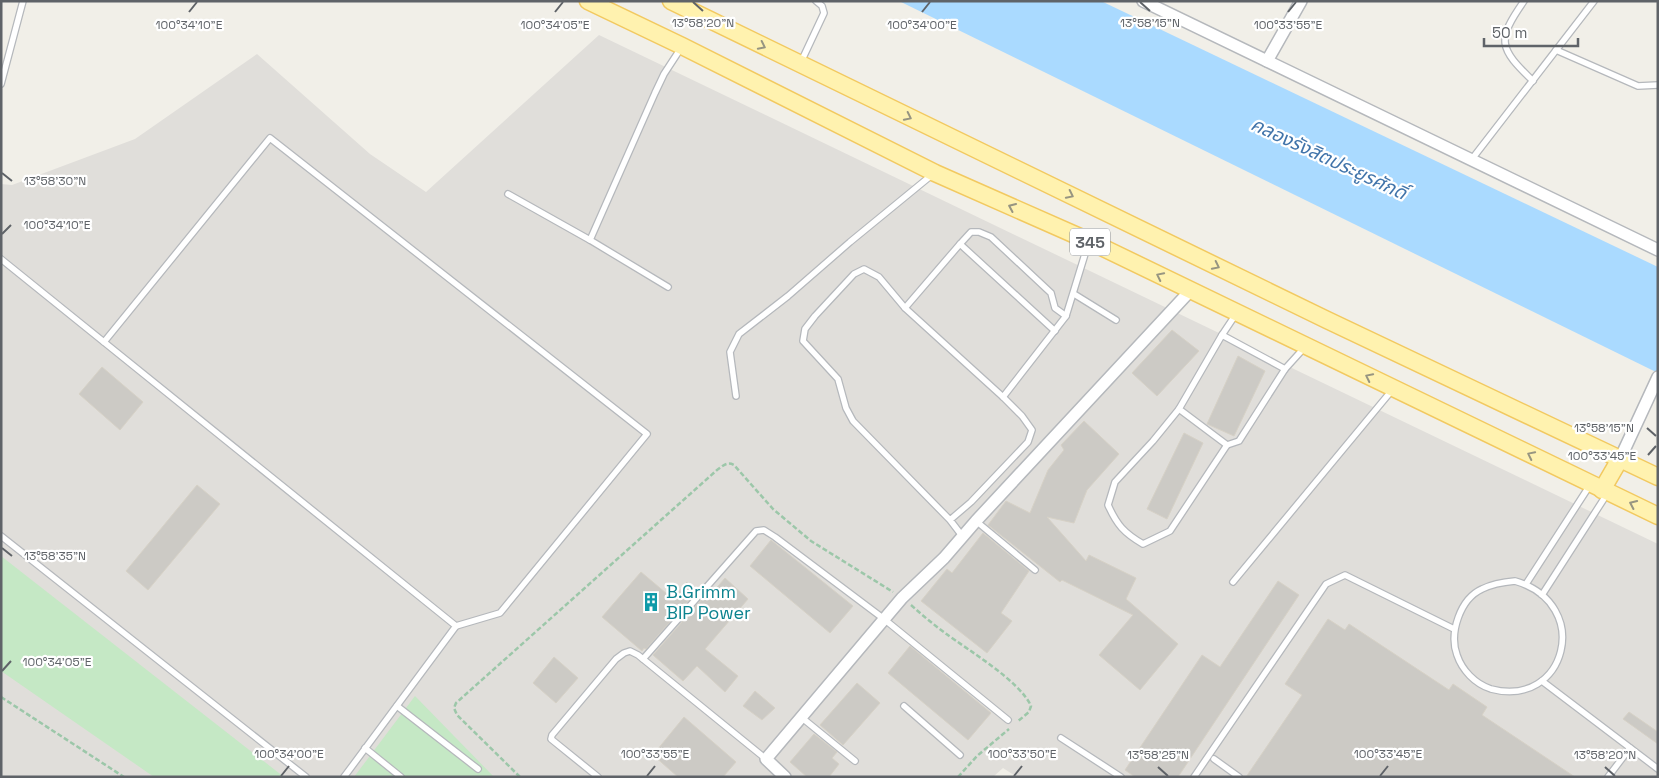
<svg xmlns="http://www.w3.org/2000/svg" width="1659" height="778" font-family="'Space Grotesk','Noto Sans Thai',sans-serif">
	<rect width="100%" height="100%" fill="#f1efe8"/>
	<path fill="#e0deda" d="M599 35 1658 544V777H1017L1003 768 993 777H1V184L12 185 135 139 257 54 370 154 426 192Z"/>
	<g fill="#c5e8c5">
		<path d="M1 556 284 777H154L1 671Z"/>
		<path d="M415 696 494 777H354Z"/>
	</g>
	<path fill="#aadaff" d="M899 1H1101L1658 267V373Z"/>
	<g fill="#cccac5" stroke="#d6d1c6">
		<path d="M1172 330 1199 351 1157 396 1132 373Z"/>
		<path d="M1238 356 1265 371 1234 436 1207 424Z"/>
		<path d="M102 367 143 402 120 430 79 394Z"/>
		<path d="M1084 421 1119 454 1087 490 1074 523 1047 517 1086 561 1089 555 1136 578 1126 599 1178 644 1140 690 1099 655 1133 615 1062 580 1060 582 988 525 1006 501 1030 513 1048 470 1064 450 1061 445Z"/>
		<path d="M1184 433 1203 443 1167 519 1147 509Z"/>
		<path d="M197 485 220 504 148 590 126 571Z"/>
		<path d="M983 533 1029 571 1001 613 1012 621 987 653 921 601 947 569 952 573Z"/>
		<path d="M771 540 853 606 830 633 750 566Z"/>
		<path d="M641 572 673 599 687 582 697 591 646 649 644 648 642 651 602 617Z"/>
		<path d="M725 578 748 599 705 649 738 676 725 692 697 666 683 681 653 655 704 597 707 599Z"/>
		<path d="M1278 581 1299 595 1178 777H1135L1125 770 1202 655 1220 667Z"/>
		<path d="M1328 619 1345 630 1349 624 1449 690 1453 684 1487 707 1482 715 1575 777H1246L1302 695 1285 684Z"/>
		<path d="M910 646 991 713 968 740 888 673Z"/>
		<path d="M554 657 578 678 556 703 533 683Z"/>
		<path d="M857 683 880 703 843 745 820 725Z"/>
		<path d="M755 691 775 708 762 720 743 706Z"/>
		<path d="M1629 712 1658 732V744L1623 719Z"/>
		<path d="M684 717 736 762 723 777H678L653 755Z"/>
		<path d="M814 734 837 752 832 758 839 764 829 777H807L790 762Z"/>
	</g>
	<g fill="none" stroke-linecap="round" stroke-linejoin="round">
		<g stroke="#b5b8bc" stroke-width="8">
			<g id="service">
				<path d="M1524 1C1496 41 1499 48 1533 81"/>
				<path d="M1556 50 1638 86 1658 85"/>
				<path d="M801 62 824 13 822 6 816 1"/>
				<path d="M1 84 23 1"/>
				<path d="M1472 159 1594 1"/>
				<path d="M508 194 590 240"/>
				<path d="M960 244 971 232H979L991 237 1051 293 1055 308 1066 316"/>
				<path d="M1 259 456 626 344 777"/>
				<path d="M668 287 590 240 655 93 664 74 681 48"/>
				<path d="M1074 294 1116 320"/>
				<path d="M905 308 960 244 1055 331"/>
				<path d="M1236 314 1222 335 1179 409 1227 445 1239 441 1285 369 1304 348"/>
				<path d="M1222 335 1285 369"/>
				<path d="M104 342 270 138 647 434 500 613 456 626"/>
				<path d="M736 396 730 352 739 334 788 296 850 242 933 174"/>
				<path d="M1003 397 1066 316 1089 241"/>
				<path d="M1179 409 1153 441 1115 482 1108 505C1117 525 1124 533 1143 544L1170 531 1227 445"/>
				<path d="M950 520 971 502 1028 442 1032 430 1022 416 1003 397 905 308 879 277 864 269 854 274 815 316 805 329 803 341 838 379 846 408 853 421 950 520 963 537"/>
				<path d="M976 521 1035 570"/>
				<path d="M1 536 306 777"/>
				<path d="M1515 581C1594 604 1566 709 1491 689 1475 684 1462 670 1457 655 1449 633 1460 599 1482 589 1492 584 1504 582 1515 581Z"/>
				<path d="M1233 582 1393 389"/>
				<path d="M1526 584 1590 485"/>
				<path d="M1542 595 1607 494"/>
				<path d="M643 659 756 531 764 530 775 537 884 619 1008 720"/>
				<path d="M1542 681 1658 769"/>
				<path d="M397 706 478 769"/>
				<path d="M904 706 960 755"/>
				<path d="M801 717 855 761"/>
				<path d="M1061 738 1121 777"/>
				<path d="M365 748 401 777"/>
				<path d="M1214 759 1239 777"/>
				<path d="M598 777 551 739 552 735 616 659 624 653 630 651 638 655 766 759"/>
				<path d="M1194 777 1326 584 1345 575 1454 629"/>
				<path d="M1608 777 1630 748"/>
			</g>
		</g>
		<g stroke="#b5b8bc" stroke-width="14">
			<g id="minor">
				<path d="M1143 1 1658 250"/>
				<path d="M1267 61 1301 1"/>
				<path d="M1620 459 1658 377"/>
				<path d="M785 777 766 759 902 598 944 558 976 521 1190 291"/>
			</g>
		</g>
		<g stroke="#f2c960" stroke-width="19">
			<g id="primary">
				<path d="M588 1 682 46 935 173 1089 241 1658 516"/>
				<path d="M671 1 1327 320 1658 477"/>
				<path d="M1602 490 1620 459"/>
			</g>
		</g>
		<g stroke="#9cc7a9" stroke-width="2.5" stroke-dasharray="5 2.5" stroke-linecap="butt">
			<path d="M911 605C922 615 933 624 945 633 968 650 1020 681 1031 706L1029 712 1017 722"/>
			<path d="M1 697 124 777"/>
			<path d="M520 777 457 715 454 708 456 703 717 470C723 466 727 461 734 465L773 509 811 541 893 592"/>
			<path d="M958 777 977 756 1009 729"/>
		</g>
		<use href="#service" stroke="#fff" stroke-width="5.5"/>
		<use href="#minor" stroke="#fff" stroke-width="11"/>
		<use href="#primary" stroke="#fff2af" stroke-width="16"/>
	</g>
	<defs><path id="oneway-chevron" d="M-2-3.5L2.5 0L-2 3.5" fill="none" stroke-width="1.6" stroke-linecap="round" stroke-linejoin="round" transform="scale(1.25)"/></defs>
	<g stroke="#979581">
		<use href="#oneway-chevron" transform="translate(762 46) rotate(26)"/>
		<use href="#oneway-chevron" transform="translate(908 117) rotate(26)"/>
		<use href="#oneway-chevron" transform="translate(1070 195) rotate(26)"/>
		<use href="#oneway-chevron" transform="translate(1012 207) rotate(-156)"/>
		<use href="#oneway-chevron" transform="translate(1216 266) rotate(26)"/>
		<use href="#oneway-chevron" transform="translate(1160 276) rotate(-154)"/>
		<use href="#oneway-chevron" transform="translate(1369 377) rotate(-154)"/>
		<use href="#oneway-chevron" transform="translate(1531 455) rotate(-154)"/>
		<use href="#oneway-chevron" transform="translate(1633 504) rotate(-155)"/>
	</g>
	<path fill="none" stroke="#5f6368" stroke-width="2" d="M693 2 703 11M1140 2 1150 11M189 12 197 2M555 12 563 2M922 12 930 2M1288 12 1296 2M2 173 12 181M2 234 11 225M1647 428 1656 436M1648 455 1656 446M2 548 12 556M2 671 11 661M1158 767 1168 776M1605 767 1615 776M281 776 289 766M647 776 655 766M1014 776 1022 766M1380 776 1388 766"/>
	<defs>
		<g id="building-bare" transform="scale(1.5)"><path d="M-4-6H4V6H1V3H-1V6H-4ZM-2.5-4.3h1.7v1.8h-1.7ZM.8-4.3h1.7v1.8H.8ZM-2.5-1h1.7V.8h-1.7ZM.8-1h1.7V.8H.8Z" fill="#0f9aa8" stroke="#fff" stroke-width="2.5" paint-order="stroke"/></g>
	</defs>
	<g fill-rule="evenodd">
		<use href="#building-bare" x="651" y="602"/>
	</g>
	<g text-anchor="middle" stroke-width="4.5" stroke-linejoin="round" paint-order="stroke">
		<rect fill="#fff" stroke="#8f9295" stroke-width="1" x="1070" y="228.5" width="40" height="27" rx="4"/>
		<g font-size="16" font-weight="bold" fill="#5f6368">
			<text x="1090" y="248">345</text>
		</g>
		<g font-size="18" fill="#0d838f" stroke="#fff" text-anchor="start">
			<text x="666" y="598">B.Grimm<tspan x="666" dy="21">BIP Power</tspan></text>
		</g>
		<g font-size="19" font-style="italic" fill="#4174aa" stroke="#fff">
			<text transform="translate(1329 158) rotate(25)" y="7">คลองรังสิตประยูรศักดิ์</text>
		</g>
	</g>
	<g font-size="12" text-anchor="middle" fill="#5f6368" stroke="#fff" stroke-width="4.5" stroke-linejoin="round" paint-order="stroke">
		<text x="703" y="27">13°58'20"N</text>
		<text x="1150" y="27">13°58'15"N</text>
		<text x="189" y="29">100°34'10"E</text>
		<text x="555" y="29">100°34'05"E</text>
		<text x="922" y="29">100°34'00"E</text>
		<text x="1288" y="29">100°33'55"E</text>
		<text x="55" y="185">13°58'30"N</text>
		<text x="57" y="229">100°34'10"E</text>
		<text x="1604" y="432">13°58'15"N</text>
		<text x="1602" y="460">100°33'45"E</text>
		<text x="55" y="560">13°58'35"N</text>
		<text x="57" y="666">100°34'05"E</text>
		<text x="289" y="758">100°34'00"E</text>
		<text x="655" y="758">100°33'55"E</text>
		<text x="1022" y="758">100°33'50"E</text>
		<text x="1388" y="758">100°33'45"E</text>
		<text x="1158" y="759">13°58'25"N</text>
		<text x="1605" y="759">13°58'20"N</text>
	</g>
	<rect width="1659" height="778" fill="none" stroke="#5f6368" stroke-width="5"/>
	<path d="M1484 38v8h94v-8" fill="none" stroke="#5f6368" stroke-width="2.5"/>
	<text x="1492" y="38" font-size="15" fill="#5f6368" stroke="#ffffff" stroke-width="4" paint-order="stroke">50 m</text>
</svg>
